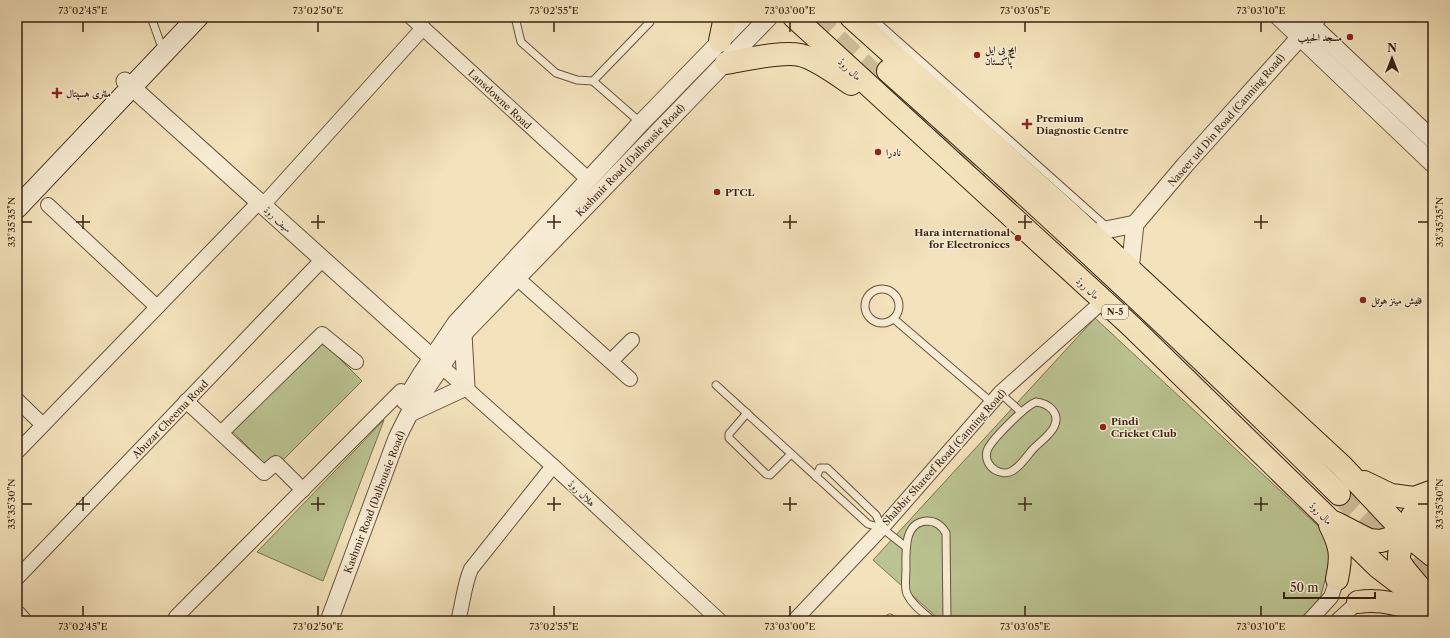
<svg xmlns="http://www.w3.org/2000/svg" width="1450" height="638" font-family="'Libre Caslon Text',Amiri,serif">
	<rect width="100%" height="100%" fill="#f3e2bb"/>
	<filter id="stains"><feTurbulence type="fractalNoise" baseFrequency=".005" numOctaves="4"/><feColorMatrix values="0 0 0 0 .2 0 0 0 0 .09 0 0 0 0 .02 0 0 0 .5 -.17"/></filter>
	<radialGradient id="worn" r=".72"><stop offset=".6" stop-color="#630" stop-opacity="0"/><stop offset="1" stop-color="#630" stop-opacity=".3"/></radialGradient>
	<g fill="#bac391" stroke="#7a7351">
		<path d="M1095 318 1329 536V565L1320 599 1300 621H941L873 560Z"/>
		<path d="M323 342 362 381 282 461 275 455 265 464 231 430Z"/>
		<path d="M384 420 323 581 257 552Z"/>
	</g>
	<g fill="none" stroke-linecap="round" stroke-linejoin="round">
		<g stroke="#cebc99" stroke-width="22" stroke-dasharray="22 11" stroke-linecap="butt">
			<path d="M813 17 983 177"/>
			<path d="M1339 494 1433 580"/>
		</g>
		<g stroke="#68533c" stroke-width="9">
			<g id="service">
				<path d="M151 17 160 42"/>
				<path d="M515 17 521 42 556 73 577 80 593 81 641 123"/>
				<path d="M871 17 1108 228"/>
				<path d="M593 81 650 22"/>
				<circle cx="882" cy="306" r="17"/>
				<path d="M894 319 991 402"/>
				<path d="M716 385 868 524 882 528"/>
				<path d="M1000 393 1021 412"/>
				<path d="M1036 402C1048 403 1061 413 1054 427 1050 435 1040 442 1033 449 1027 456 1020 467 1012 471 1007 474 1000 473 995 470 989 466 985 459 987 451 990 441 1025 406 1036 402Z"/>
				<path d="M747 413 729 434V438L766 474 770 475 791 454"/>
				<path d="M816 477 820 468H827L876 515 882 528 906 547"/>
				<path d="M888 621 890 618"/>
				<path d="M933 621C924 613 912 605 907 594 904 587 906 577 906 569 906 553 903 522 927 521 936 521 942 526 946 533L947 621"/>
			</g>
		</g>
		<g stroke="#68533c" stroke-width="16">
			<g id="minor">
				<path d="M411 17 589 180"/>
				<path d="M48 205 157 307"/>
				<path d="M263 205 423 28"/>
				<path d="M516 277 630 379"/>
				<path d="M611 361 632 340"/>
				<path d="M441 366 553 466 720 621"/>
				<path d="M17 400 43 425"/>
				<path d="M186 401 264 473 276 463 303 490"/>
				<path d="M221 433 322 334 356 362"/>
				<path d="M17 452 259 202"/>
				<path d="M17 578 323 259"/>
				<path d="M176 617 401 391"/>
				<path d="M458 621C463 603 464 585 471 569L553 466"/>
				<path d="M794 621 882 528 1000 393 1103 301"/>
				<path d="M1309 621 1331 597 1337 579"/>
				<path d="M1337 621 1358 602"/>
			</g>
		</g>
		<g stroke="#68533c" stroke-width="19">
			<g id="tertiary">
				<path d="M1279 17 1433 164"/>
				<path d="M1303 17 1433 140"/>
				<path d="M125 81 440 365"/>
				<path d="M1091 233 1135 224"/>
				<path d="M1130 270 1135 224 1185 165 1318 17"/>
				<path d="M405 401 422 373 456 323 641 123 744 17"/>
				<path d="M410 413 466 387 463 334"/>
				<path d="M17 614 23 621"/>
				<path d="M329 621 397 438 409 414 463 334 769 17"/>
			</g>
		</g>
		<g stroke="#3a2311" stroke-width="22">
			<path id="secondary" d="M17 208 198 17"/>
		</g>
		<g stroke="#3a2311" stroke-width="24">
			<g id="primary">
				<path d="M851 17 1069 213 1342 466 1406 534 1433 556"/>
				<path d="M1364 482 1391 495 1414 498 1433 491"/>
				<path d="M1433 494 1412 516 1399 554V561L1405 570 1433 603"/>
				<path d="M1336 523 1369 540 1381 541 1428 526 1433 521"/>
			</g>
		</g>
		<g stroke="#3a2311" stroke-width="24">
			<g id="trunk">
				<path d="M794 17 1130 325 1378 567 1433 609"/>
				<path d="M720 41 725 17"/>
				<path d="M726 63C744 60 782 51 800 55 815 58 838 75 851 84"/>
				<path d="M888 71C1042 208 1193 348 1339 494"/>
				<path d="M1330 525C1341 547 1342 555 1337 579"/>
				<path d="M1358 602C1385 598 1407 607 1432 616"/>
			</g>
		</g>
		<use href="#service" stroke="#f7ecd3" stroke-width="7"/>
		<use href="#minor" stroke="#f7ecd3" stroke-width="14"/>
		<use href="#tertiary" stroke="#f7ecd3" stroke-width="17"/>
		<use href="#secondary" stroke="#f7ecd3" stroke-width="20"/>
		<use href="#primary" stroke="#f3e2bb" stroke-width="22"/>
		<use href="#trunk" stroke="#f3e2bb" stroke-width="22"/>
	</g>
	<path fill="none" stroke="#3a2311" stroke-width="1.5" d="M83 22V32M318 22V32M554 22V32M790 22V32M1025 22V32M1261 22V32M83 215V229M318 215V229M554 215V229M790 215V229M1025 215V229M1261 215V229M22 222H32M76 222H90M311 222H325M547 222H561M783 222H797M1018 222H1032M1254 222H1268M1418 222H1428M83 497V511M318 497V511M554 497V511M790 497V511M1025 497V511M1261 497V511M22 504H32M76 504H90M311 504H325M547 504H561M783 504H797M1018 504H1032M1254 504H1268M1418 504H1428M83 606V616M318 606V616M554 606V616M790 606V616M1025 606V616M1261 606V616"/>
	<g fill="#8f2418" stroke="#f7ecd3" stroke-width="1.5">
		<circle cx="1350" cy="37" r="4"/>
		<circle cx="977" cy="55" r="4"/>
		<path d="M55 87h4v4h4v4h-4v4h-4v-4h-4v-4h4z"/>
		<path d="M1025 118h4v4h4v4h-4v4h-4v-4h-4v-4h4z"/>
		<circle cx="878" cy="152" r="4"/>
		<circle cx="717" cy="192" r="4"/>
		<circle cx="1018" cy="238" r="4"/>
		<circle cx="1363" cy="300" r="4"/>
		<circle cx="1103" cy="427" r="4"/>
	</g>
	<g text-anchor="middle" stroke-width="3" stroke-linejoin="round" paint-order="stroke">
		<rect fill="#f7ecd3" stroke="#735f4b" stroke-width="1" x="1102" y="305" width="26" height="14" rx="3"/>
		<g font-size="9" font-weight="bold" fill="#3a2311">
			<text x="1115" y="315">N-5</text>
		</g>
		<g font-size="10" font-weight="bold" fill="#3a2311" stroke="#f7ecd3" text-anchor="start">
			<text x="1342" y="41" text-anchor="end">مسجد الحبیب</text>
			<text x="985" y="53">ایچ بی ایل<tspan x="985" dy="12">پاکستان</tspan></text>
			<text x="66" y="97">ملٹری ہسپتال</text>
			<text x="1036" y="122">Premium<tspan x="1036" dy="12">Diagnostic Centre</tspan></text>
			<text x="886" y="156">نادرا</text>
			<text x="725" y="196">PTCL</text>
			<text x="1010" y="236" text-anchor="end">Hara international<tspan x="1010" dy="12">for Electroniccs</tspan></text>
			<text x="1371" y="304">فلیش مینز ہوٹل</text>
			<text x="1111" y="425">Pindi<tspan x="1111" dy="12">Cricket Club</tspan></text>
		</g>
		<g font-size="10" fill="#3a2311" stroke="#f7ecd3">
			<text transform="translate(850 69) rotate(43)" y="4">مال روڈ</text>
			<text transform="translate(500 99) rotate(43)" y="4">Lansdowne Road</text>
			<text transform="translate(1226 120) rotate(-49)" y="4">Naseer ud Din Road (Canning Road)</text>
			<text transform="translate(630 160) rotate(-46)" y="4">Kashmir Road (Dalhousie Road)</text>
			<text transform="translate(278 219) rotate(42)" y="4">سیف روڈ</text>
			<text transform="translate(1088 288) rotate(42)" y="4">مال روڈ</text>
			<text transform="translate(170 419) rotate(-46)" y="4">Abuzar Cheema Road</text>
			<text transform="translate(944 457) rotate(-48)" y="4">Shabbir Shareef Road (Canning Road)</text>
			<text transform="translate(582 493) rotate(43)" y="4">ہلال روڈ</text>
			<text transform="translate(374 502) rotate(-69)" y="4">Kashmir Road (Dalhousie Road)</text>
			<text transform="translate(1321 513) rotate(44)" y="4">مال روڈ</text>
		</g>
	</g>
	<rect width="1450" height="638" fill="none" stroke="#f3e2bb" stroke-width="44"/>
	<g transform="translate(1392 58)" stroke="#f7ecd3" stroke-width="3" paint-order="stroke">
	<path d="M0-3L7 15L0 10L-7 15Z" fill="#3a2311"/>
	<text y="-6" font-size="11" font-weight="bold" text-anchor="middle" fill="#3a2311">N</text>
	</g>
	<path d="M1284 592v6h91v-6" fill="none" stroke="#3a2311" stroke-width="2"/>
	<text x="1290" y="592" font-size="12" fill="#3a2311" stroke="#f7ecd3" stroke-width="3" paint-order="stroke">50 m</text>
	<rect x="22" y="22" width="1406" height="594" fill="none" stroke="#3a2311" stroke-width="1.5"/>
	<g font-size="10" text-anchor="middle" fill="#3a2311">
		<text x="83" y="14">73°02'45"E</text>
		<text x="318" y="14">73°02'50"E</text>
		<text x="554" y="14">73°02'55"E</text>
		<text x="790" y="14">73°03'00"E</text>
		<text x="1025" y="14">73°03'05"E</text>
		<text x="1261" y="14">73°03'10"E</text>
		<text transform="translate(11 222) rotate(-90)" y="4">33°35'35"N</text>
		<text transform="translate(1439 222) rotate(-90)" y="4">33°35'35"N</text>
		<text transform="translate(11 504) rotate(-90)" y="4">33°35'30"N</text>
		<text transform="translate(1439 504) rotate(-90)" y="4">33°35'30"N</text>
		<text x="83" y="630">73°02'45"E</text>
		<text x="318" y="630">73°02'50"E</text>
		<text x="554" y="630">73°02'55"E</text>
		<text x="790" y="630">73°03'00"E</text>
		<text x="1025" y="630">73°03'05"E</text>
		<text x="1261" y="630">73°03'10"E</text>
	</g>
	<rect width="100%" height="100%" filter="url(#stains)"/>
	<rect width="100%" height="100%" fill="url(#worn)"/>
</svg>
